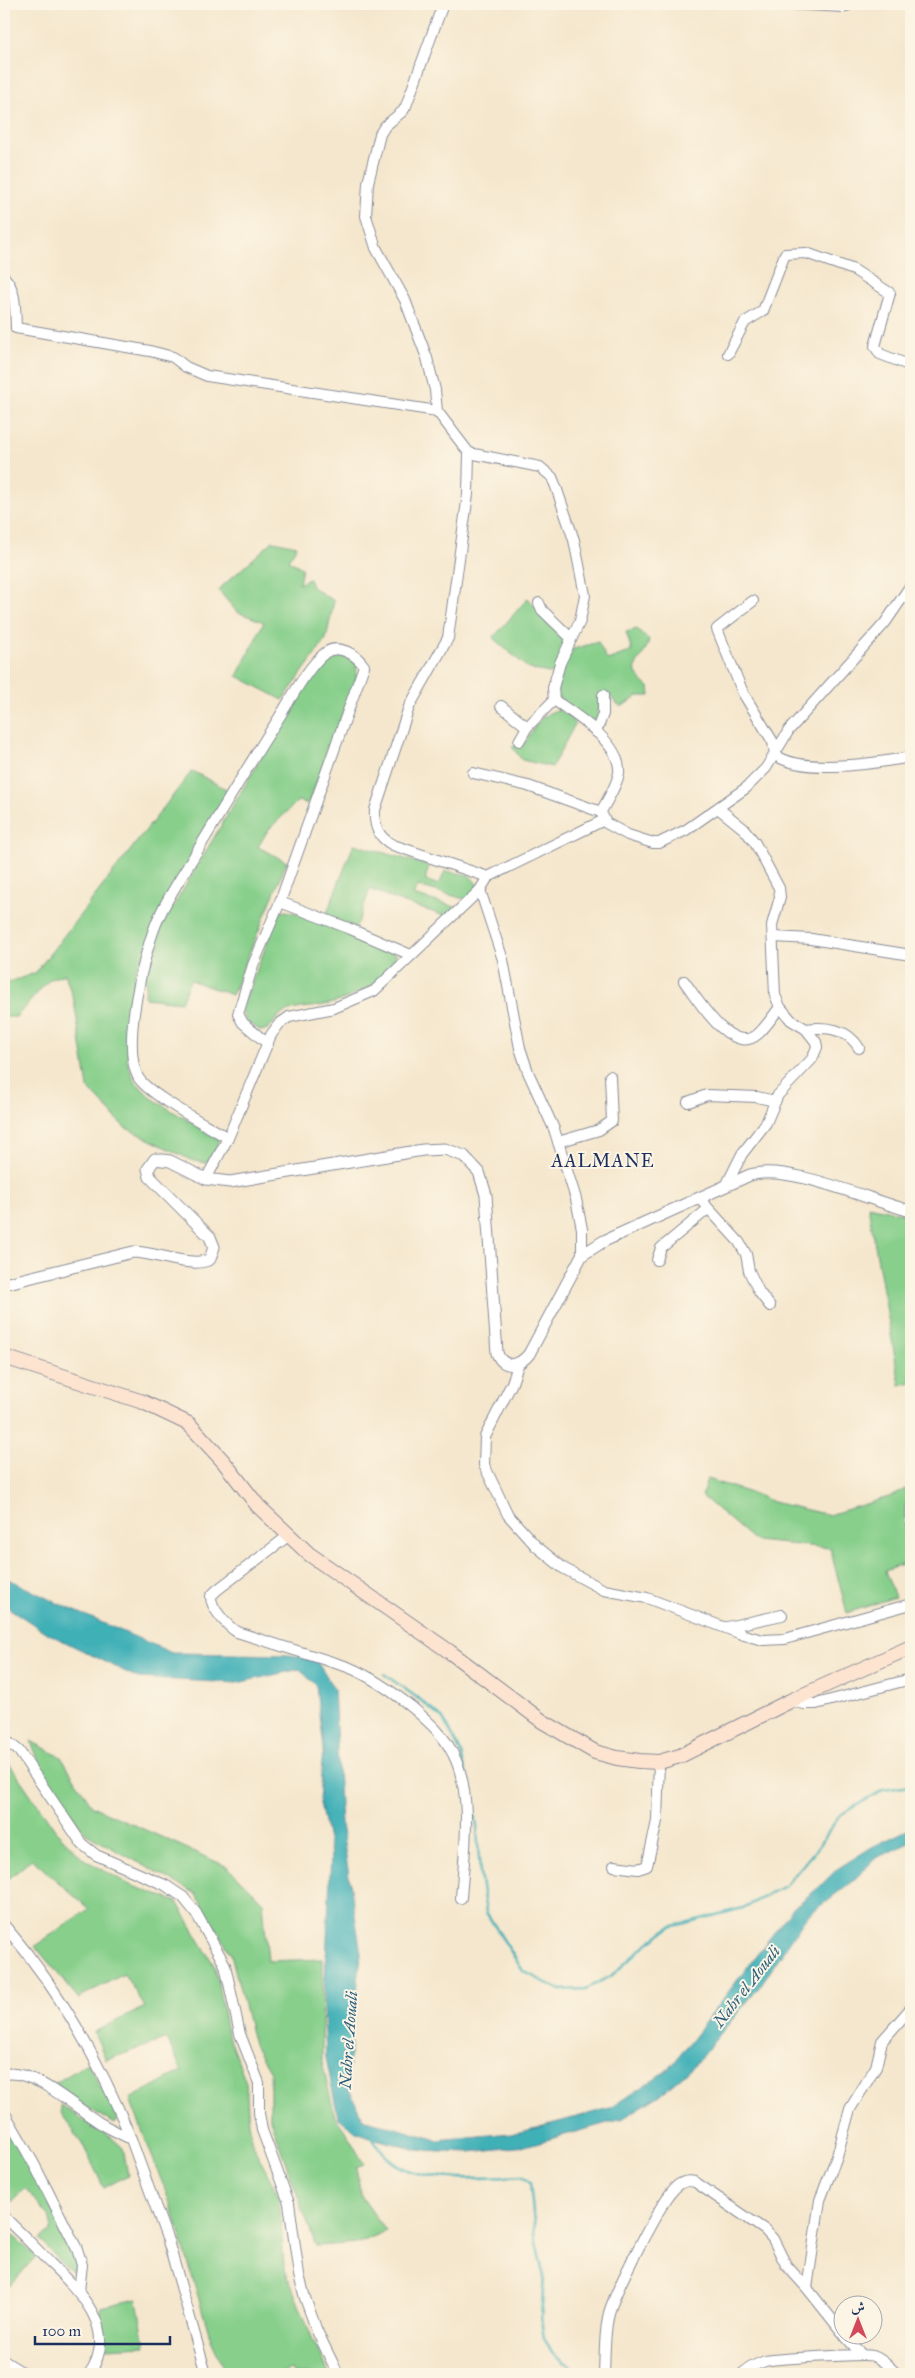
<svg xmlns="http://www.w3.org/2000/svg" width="915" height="2378" font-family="'IM FELL Great Primer',Amiri,serif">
	<rect width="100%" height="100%" fill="#fcf5e5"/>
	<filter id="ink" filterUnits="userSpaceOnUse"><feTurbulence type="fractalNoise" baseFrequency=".02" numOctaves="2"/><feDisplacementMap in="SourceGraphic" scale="10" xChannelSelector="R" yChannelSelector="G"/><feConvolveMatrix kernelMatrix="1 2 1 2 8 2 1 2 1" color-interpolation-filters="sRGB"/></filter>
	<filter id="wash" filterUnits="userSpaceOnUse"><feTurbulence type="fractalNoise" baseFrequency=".0096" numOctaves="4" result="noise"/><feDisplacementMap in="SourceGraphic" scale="20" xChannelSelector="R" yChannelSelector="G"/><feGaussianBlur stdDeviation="1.12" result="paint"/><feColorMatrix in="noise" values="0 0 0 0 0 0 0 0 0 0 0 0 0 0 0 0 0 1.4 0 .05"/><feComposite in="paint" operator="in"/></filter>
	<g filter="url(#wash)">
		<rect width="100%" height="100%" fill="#f5e7cd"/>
		<g fill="#87cf8b" stroke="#517f74">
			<path d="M273 541 297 546 288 560 302 568 299 584 309 579 312 587 334 601 326 639 283 700 237 676 264 622 237 612 218 590Z"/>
			<path d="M528 598 566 643 554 674 529 669 493 638Z"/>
			<path d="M637 629 649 640C643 664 622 666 649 687L650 696H638L621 707 609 696 601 700 597 720 591 722 559 698C554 683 565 665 570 650L598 642 607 660 632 651 626 632Z"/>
			<path d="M332 657H345L357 664 356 680 308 804 298 801 268 830 258 847 287 862 232 995 190 980 181 1002 145 998 146 972 161 927 299 694 325 660Z"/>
			<path d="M558 710 568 715 575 724 552 767 522 760 512 747 525 743C533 729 541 713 558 710Z"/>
			<path d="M192 771 228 790 135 972 127 1061 134 1080 150 1097 219 1140 213 1154 205 1163 191 1160 124 1127 88 1088 74 1001 65 974 50 979 16 1017H4V984L35 973Z"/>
			<path d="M354 844 429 866 425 880 439 885 445 871 469 875 477 884 476 892 468 900 418 886 413 895 459 908 449 917 404 903 370 889 356 928 326 915Z"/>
			<path d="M286 911 310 916 396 954C397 978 352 997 333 1003 317 1008 299 1006 284 1013 273 1018 274 1029 261 1031L246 1021 241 1010 277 918 281 912Z"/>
			<path d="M868 1206 911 1215V1382L900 1385Z"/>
			<path d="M707 1479 757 1495 773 1502 829 1515 892 1496 911 1486V1562L885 1571 895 1597 847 1613 830 1548 755 1541 702 1496Z"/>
			<path d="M31 1741 61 1757 92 1806 228 1867 263 1902 268 1961 323 1959 322 2062 335 2117 344 2129 364 2164 356 2167 361 2196 386 2231 359 2243 316 2246 270 2119V2072L254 2045 231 1954 195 1893 86 1834 44 1775Z"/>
			<path d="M4 1756 55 1830 82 1858 130 1885 177 1902 215 1967 227 2033 246 2082 249 2123 254 2148 279 2196 284 2267 313 2340 330 2374H293L291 2370 278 2374H227L211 2340 172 2208 130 2099 182 2071 167 2039 106 2060 94 2032 145 2007 124 1974 78 1998 35 1946 89 1909 32 1859 4 1883Z"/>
			<path d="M88 2063 114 2112 117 2121 115 2124 68 2096 54 2084Z"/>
			<path d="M60 2105 112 2138 123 2148 128 2175 104 2188 82 2143 61 2113Z"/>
			<path d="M4 2120 76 2253 78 2270 72 2272 56 2258 40 2239 52 2229 49 2216 25 2188 7 2207 4 2205Z"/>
			<path d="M11 2234 36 2256 4 2293V2244Z"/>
			<path d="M137 2299 145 2346 107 2348 100 2307Z"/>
		</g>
		<path fill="#3fb0b7" stroke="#2d708a" d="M4 1577 57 1603 172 1653 289 1655 316 1660 334 1689 341 1824 361 1954 347 2085 363 2119 438 2140 521 2132 610 2108 670 2068 792 1909 818 1888 837 1869 872 1847 911 1828V1842L876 1858 854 1880 807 1916 760 1986 692 2068 660 2095 622 2119 525 2146 470 2152 417 2150 372 2138 356 2132 338 2117 326 2058 324 2003 331 1854 319 1799 323 1749 316 1686 300 1669 237 1683 138 1678 45 1632 4 1605Z"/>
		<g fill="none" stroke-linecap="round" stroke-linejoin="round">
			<g stroke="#3fb0b7" stroke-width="2.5">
				<path d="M384 1674 423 1702 442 1718 449 1729 461 1753 469 1786 477 1827 480 1874 486 1912 523 1971 560 1990 586 1989 611 1976 643 1947 670 1927 743 1908 786 1885 819 1846 840 1815 883 1790 911 1786"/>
				<path d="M371 2136C377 2143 382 2152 388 2158 415 2185 487 2178 523 2176L530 2183 536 2242 544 2277 541 2319 544 2338 552 2353 570 2367 574 2374"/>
			</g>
		</g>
	</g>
	<g filter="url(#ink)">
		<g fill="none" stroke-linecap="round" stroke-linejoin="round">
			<g stroke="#888b96" stroke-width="12">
				<g id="minor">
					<path d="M443 4 406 106 403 111 385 126 380 134 368 183 366 216 376 248 405 300 427 358 435 390 437 411 469 453 540 467 552 477 556 487 574 540 585 595 580 621 560 663 553 688 554 700C574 714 622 743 619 773 617 786 607 800 601 812L606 823 628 835 653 843H659L686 830 746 788 766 768 789 730 885 623 911 585"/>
					<path d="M787 4 844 7 851 4"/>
					<path d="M4 277C17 290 15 311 16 328L150 351 173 357 186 367 207 376 437 411"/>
					<path d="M728 354 745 322 763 311 785 254 806 253 854 270 890 293 875 346 880 354 911 366"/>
					<path d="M469 453 468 494 448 638 409 707 375 810C374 827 378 837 393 845L488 877"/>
					<path d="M753 601 717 629 743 693 773 742 775 755C804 775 877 763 911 757"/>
					<path d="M539 603 542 610 571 638"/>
					<path d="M501 706 527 727"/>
					<path d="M596 732 603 714V695"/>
					<path d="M519 741 527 727 554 700"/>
					<path d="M473 773 528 786 601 812"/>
					<path d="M718 808 744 829 755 843 779 888 780 897 772 925 775 995 780 1007 791 1020 806 1029 816 1042 817 1047 812 1059 778 1095 766 1123 742 1154 726 1186"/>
					<path d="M480 890 503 960 520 1048 528 1072 554 1129 576 1199 582 1229V1255"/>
					<path d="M774 937 811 939 911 955"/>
					<path d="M684 981C697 998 731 1057 758 1034 766 1027 773 1016 780 1007"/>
					<path d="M806 1029C826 1026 848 1029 859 1048"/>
					<path d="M268 1044 243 1023 238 1014 253 965 280 902 348 928 411 955"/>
					<path d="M688 1102 707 1095 757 1097 775 1101"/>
					<path d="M228 1138C209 1126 147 1094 138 1077 121 1045 144 951 158 919 168 896 183 875 196 853 223 809 249 764 277 721 289 702 308 666 325 653 338 643 357 655 364 666L280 902"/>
					<path d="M558 1142 599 1130 612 1121 610 1076"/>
					<path d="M206 1179 228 1138 271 1035 279 1024 289 1017 334 1008 374 991 480 890 488 877 604 820"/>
					<path d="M699 1198 739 1242 746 1254 749 1271 759 1292 770 1306"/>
					<path d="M657 1260 661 1248 708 1209"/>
					<path d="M518 1365 512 1383 485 1437 484 1465 508 1515 536 1546 563 1568 604 1590 647 1598 744 1635 763 1640 785 1639 911 1604"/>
					<path d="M911 1508V1522"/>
					<path d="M288 1536 217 1590 211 1596C210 1607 227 1626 237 1632L348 1667C372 1677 393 1692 413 1708 429 1722 444 1735 453 1754 474 1794 464 1855 461 1898"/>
					<path d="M727 1627 782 1615"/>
					<path d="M790 1701 804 1704H816L911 1679"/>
					<path d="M4 1739 19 1751 82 1844 96 1855 165 1885 183 1897 196 1913 225 1965 240 2034 259 2083V2113L262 2130 289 2203 299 2275 305 2298 317 2331 338 2374"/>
					<path d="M614 1866 638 1869 647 1866 657 1821 659 1762"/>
					<path d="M4 1925C59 1989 100 2061 131 2139 121 2134 110 2129 100 2123 74 2107 35 2069 4 2074"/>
					<path d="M4 2112 34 2164 77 2249 82 2265 79 2291"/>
					<path d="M131 2139 168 2241 206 2374"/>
					<path d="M4 2217C20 2232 35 2247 50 2263 80 2292 120 2330 89 2374"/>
					<path d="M842 2332 807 2288 820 2200 837 2156 850 2109 876 2067 882 2041 911 2008"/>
					<path d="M845 2336 861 2354"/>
					<path d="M4 2361 25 2374"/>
					<path d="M604 2374C605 2354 604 2333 609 2313 615 2292 661 2199 677 2186 683 2181 688 2180 695 2182L765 2230 773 2239 786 2265 807 2288"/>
					<path d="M742 2374C748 2368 757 2364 765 2361 774 2359 867 2353 873 2356 883 2359 890 2368 897 2374"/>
				</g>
			</g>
			<g stroke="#888b96" stroke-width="13">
				<path id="tertiary" d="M4 1284 133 1252C155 1252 193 1269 210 1259L214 1247 210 1237 150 1177 148 1169 155 1159 170 1161 206 1179 230 1182 423 1150 445 1149 464 1156 479 1172 486 1195 497 1353C503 1370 520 1366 529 1354L582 1255 604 1241 750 1175C788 1163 870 1201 911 1211"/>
			</g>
			<g stroke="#888b96" stroke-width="16">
				<path id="secondary" d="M4 1357 143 1402 189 1424 223 1461 258 1506 309 1554 450 1652 542 1721 595 1752 617 1758 639 1761 659 1762 680 1756 790 1701 911 1647"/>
			</g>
			<use href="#minor" stroke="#fff" stroke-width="10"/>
			<use href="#tertiary" stroke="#fff" stroke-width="11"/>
			<use href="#secondary" stroke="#fde4d1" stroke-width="14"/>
		</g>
	</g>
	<g text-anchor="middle" stroke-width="4" stroke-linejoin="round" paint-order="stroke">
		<g font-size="16" font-style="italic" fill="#285c7d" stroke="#fcf5e5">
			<text transform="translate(746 1986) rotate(-52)" y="6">Nahr el Aouali</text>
			<text transform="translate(348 2040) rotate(-86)" y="6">Nahr el Aouali</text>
		</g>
		<g font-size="18" letter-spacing="1" fill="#1b2f5e" stroke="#fcf5e5">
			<text x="603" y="1167">AALMANE</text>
		</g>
	</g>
	<rect width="915" height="2378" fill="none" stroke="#fcf5e5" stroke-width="20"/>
	<g transform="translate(858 2320)"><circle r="24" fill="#fcf5e5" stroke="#a2a6af"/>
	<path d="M0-4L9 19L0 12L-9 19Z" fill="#d1495b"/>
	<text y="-8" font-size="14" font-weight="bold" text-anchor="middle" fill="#1b2f5e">ش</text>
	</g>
	<path d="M35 2336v8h135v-8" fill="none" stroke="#1b2f5e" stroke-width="2.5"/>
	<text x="42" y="2336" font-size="15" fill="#1b2f5e" stroke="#fcf5e5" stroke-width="4" paint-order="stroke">100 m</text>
</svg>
